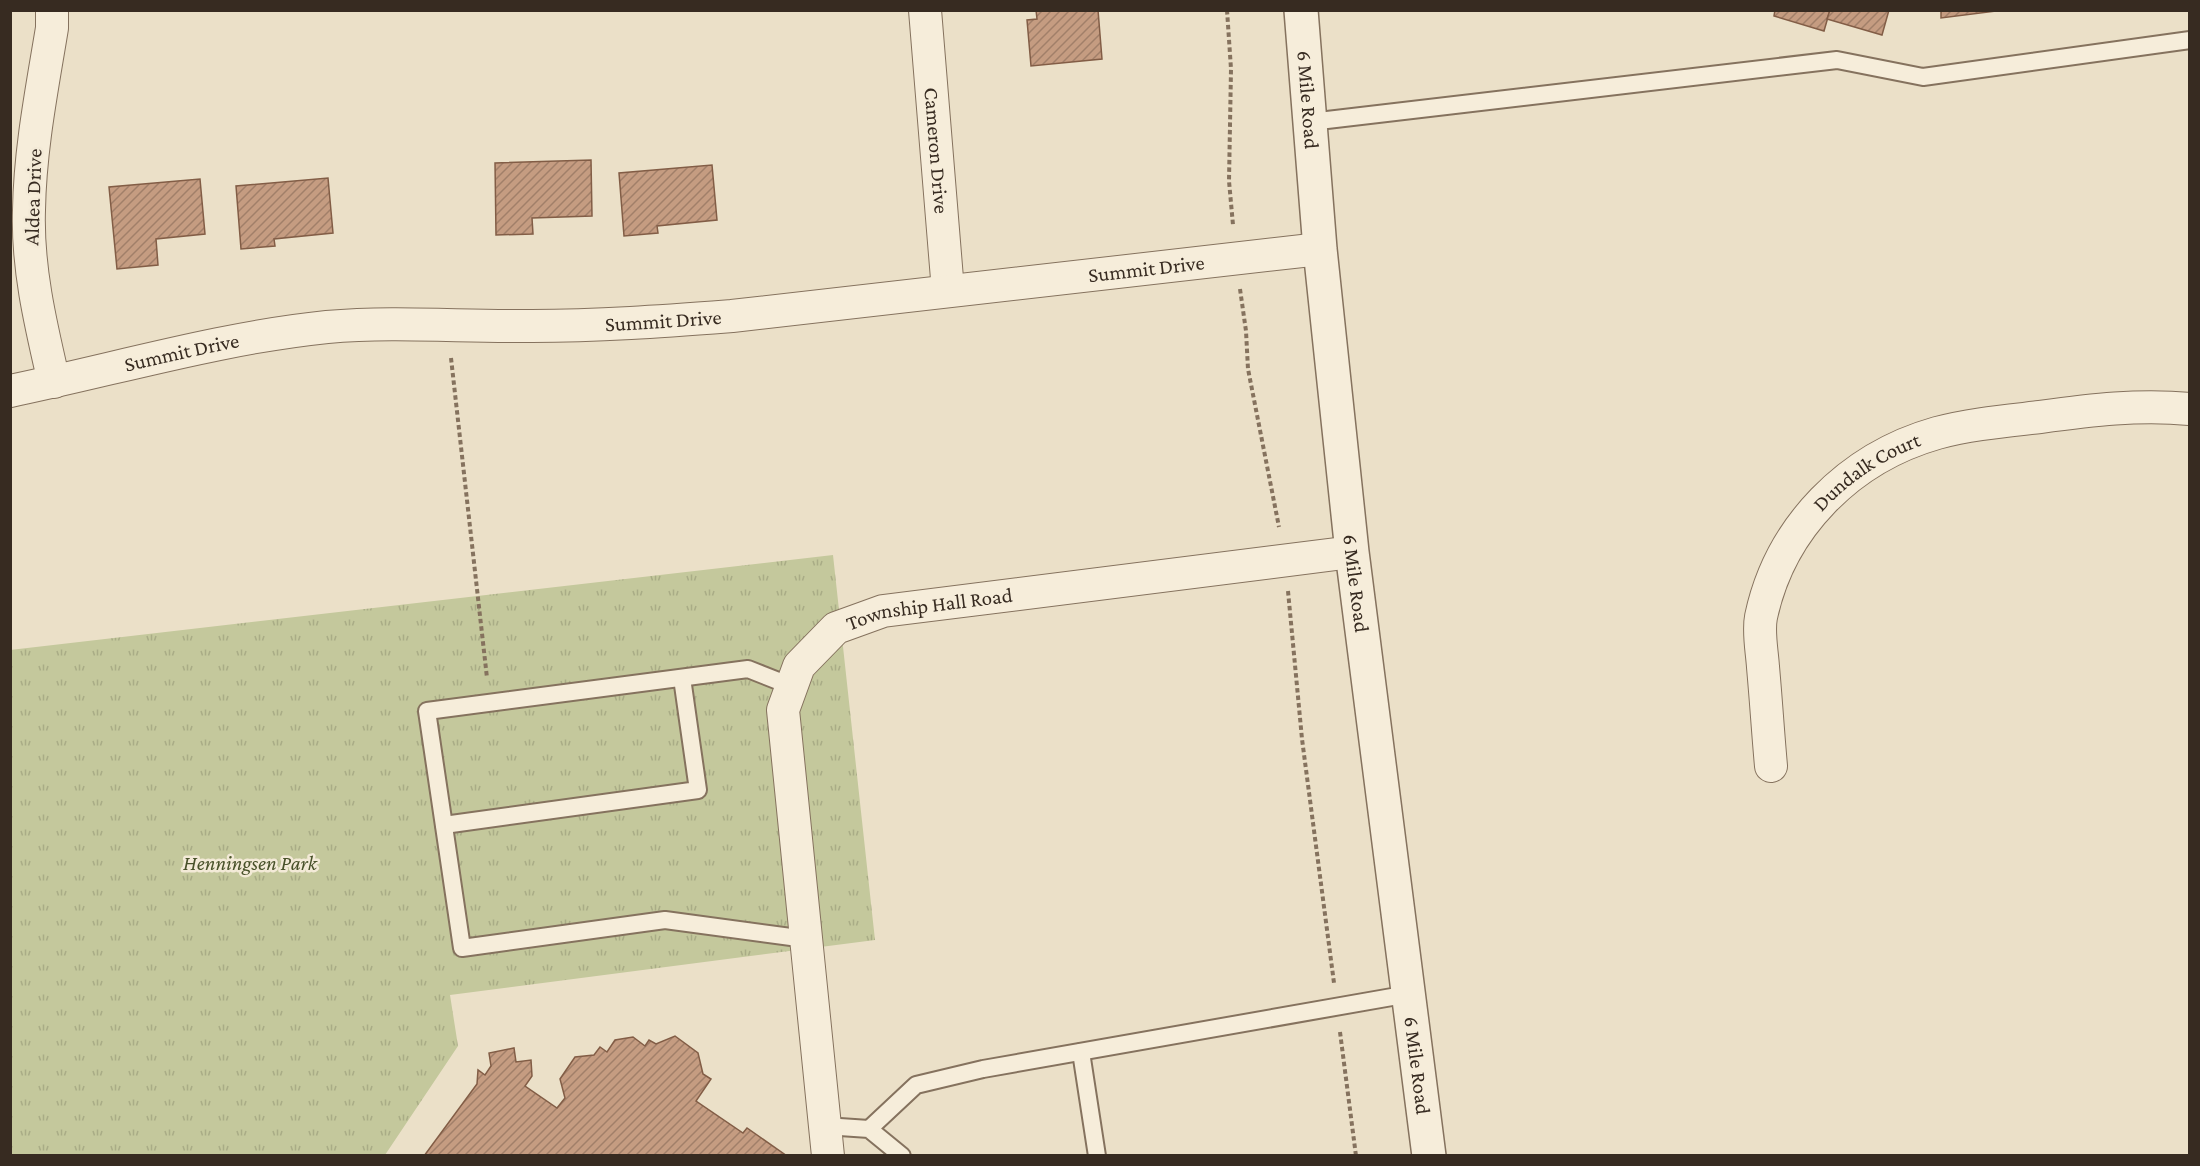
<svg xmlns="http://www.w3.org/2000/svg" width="2200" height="1166" font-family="'Crimson Pro',serif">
	<defs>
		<pattern id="park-tufts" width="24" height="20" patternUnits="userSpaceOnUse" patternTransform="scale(1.5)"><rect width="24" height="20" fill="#c4c89c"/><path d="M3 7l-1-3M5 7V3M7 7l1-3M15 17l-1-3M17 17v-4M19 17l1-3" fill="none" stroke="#a9ac86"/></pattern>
		<pattern id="building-hatch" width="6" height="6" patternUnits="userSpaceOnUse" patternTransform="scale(1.5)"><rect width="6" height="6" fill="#c59c81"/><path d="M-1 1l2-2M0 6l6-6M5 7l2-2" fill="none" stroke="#a17f69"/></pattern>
	</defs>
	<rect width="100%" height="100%" fill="#ebe0c8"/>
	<path fill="url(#park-tufts)" d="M833 555 875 940 450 995 458 1046 385 1155H11L10 650Z"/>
	<g fill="url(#building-hatch)" stroke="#825d46" stroke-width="1.5">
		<path d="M1036 10H1098L1102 59 1031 66 1027 20 1037 19Z"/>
		<path d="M1775 10H1830L1824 31 1774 16Z"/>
		<path d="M1830 10H1889L1882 35 1827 19Z"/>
		<path d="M1941 10H2004L1941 18Z"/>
		<path d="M591 160 592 216 532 218 533 234 496 235 495 163Z"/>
		<path d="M712 165 717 220 657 226 658 233 624 236 619 173Z"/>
		<path d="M328 178 333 233 274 239 275 246 241 249 236 186Z"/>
		<path d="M200 179 205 234 156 239 158 265 117 269 109 187Z"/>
		<path d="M675 1036 698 1053 703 1074 711 1079 696 1101 743 1133 747 1128 787 1156H424L477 1084 478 1070 485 1075 491 1066 489 1053 514 1048 516 1062 531 1060 532 1076 525 1086 557 1108 565 1098 560 1079 575 1057 594 1055 600 1047 607 1052 615 1040 633 1037 645 1046 649 1040 656 1044Z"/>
	</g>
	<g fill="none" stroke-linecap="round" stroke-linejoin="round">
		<g stroke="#85725e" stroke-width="20">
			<g id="service">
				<path d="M1310 122 1837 60 1923 77 2190 40"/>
				<path d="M791 686 748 669 427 711 462 948 665 920 806 939"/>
				<path d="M444 825 698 790 682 678"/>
				<path d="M1081 1052 1097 1156"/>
				<path d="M825 1126 869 1129 902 1156"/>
				<path d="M869 1129 916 1085 983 1069 1409 994"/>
			</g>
		</g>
		<g stroke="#85725e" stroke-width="34">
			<g id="minor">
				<path d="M52 10V28C42 89 30 149 29 210 27 268 41 326 54 382"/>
				<path id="s1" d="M925 10 948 291"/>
				<path id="s2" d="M10 391C116 369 220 338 327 327 396 321 463 327 532 326 599 326 665 321 732 316L1320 249"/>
				<path id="s3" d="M1771 766C1768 733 1766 700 1763 667 1762 651 1758 632 1761 617 1780 527 1849 458 1937 433 1971 424 2006 421 2040 417 2091 410 2139 404 2190 409"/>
				<path id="s4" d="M828 1156 783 710 799 666 836 628 883 611 1352 552"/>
			</g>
		</g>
		<g stroke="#85725e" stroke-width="36">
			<g id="tertiary">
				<path id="s5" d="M1301 10 1320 249 1352 552 1429 1156"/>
			</g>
		</g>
		<g stroke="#85725e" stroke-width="4" stroke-dasharray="4.5 3" stroke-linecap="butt">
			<path d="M1227 10 1231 69 1229 181 1233 225"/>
			<path d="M1240 289 1246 331 1248 369 1279 527"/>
			<path d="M451 358 487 678"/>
			<path d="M1288 591 1302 739 1334 983"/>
			<path d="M1340 1032 1356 1156"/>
		</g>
		<use href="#service" stroke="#f6edda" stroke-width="16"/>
		<use href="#minor" stroke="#f6edda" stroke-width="32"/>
		<use href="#tertiary" stroke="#f6edda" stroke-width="33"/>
	</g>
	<g text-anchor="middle" stroke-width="5" stroke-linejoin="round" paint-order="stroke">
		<g font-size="21" fill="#372b21" stroke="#f3ead7">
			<text dy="7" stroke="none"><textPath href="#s5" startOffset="90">6 Mile Road</textPath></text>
			<text dy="7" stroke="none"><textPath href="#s1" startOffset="141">Cameron Drive</textPath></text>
			<text transform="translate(33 197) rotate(-88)" y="7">Aldea Drive</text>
			<text dy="7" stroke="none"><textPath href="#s2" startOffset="1146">Summit Drive</textPath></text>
			<text dy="7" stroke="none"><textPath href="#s2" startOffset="660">Summit Drive</textPath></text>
			<text dy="7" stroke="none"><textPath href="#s2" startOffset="176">Summit Drive</textPath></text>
			<text dy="7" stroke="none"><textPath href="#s3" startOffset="336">Dundalk Court</textPath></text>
			<text dy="7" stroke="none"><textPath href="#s5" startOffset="576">6 Mile Road</textPath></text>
			<text dy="7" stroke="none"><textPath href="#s4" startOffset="644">Township Hall Road</textPath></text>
			<text dy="7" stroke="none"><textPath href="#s5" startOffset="1062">6 Mile Road</textPath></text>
		</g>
		<g font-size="21" font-style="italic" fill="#485129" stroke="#f3ead7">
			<text x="250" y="870">Henningsen Park</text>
		</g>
	</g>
	<rect width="2200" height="1166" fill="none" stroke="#372b21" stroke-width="24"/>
</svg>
